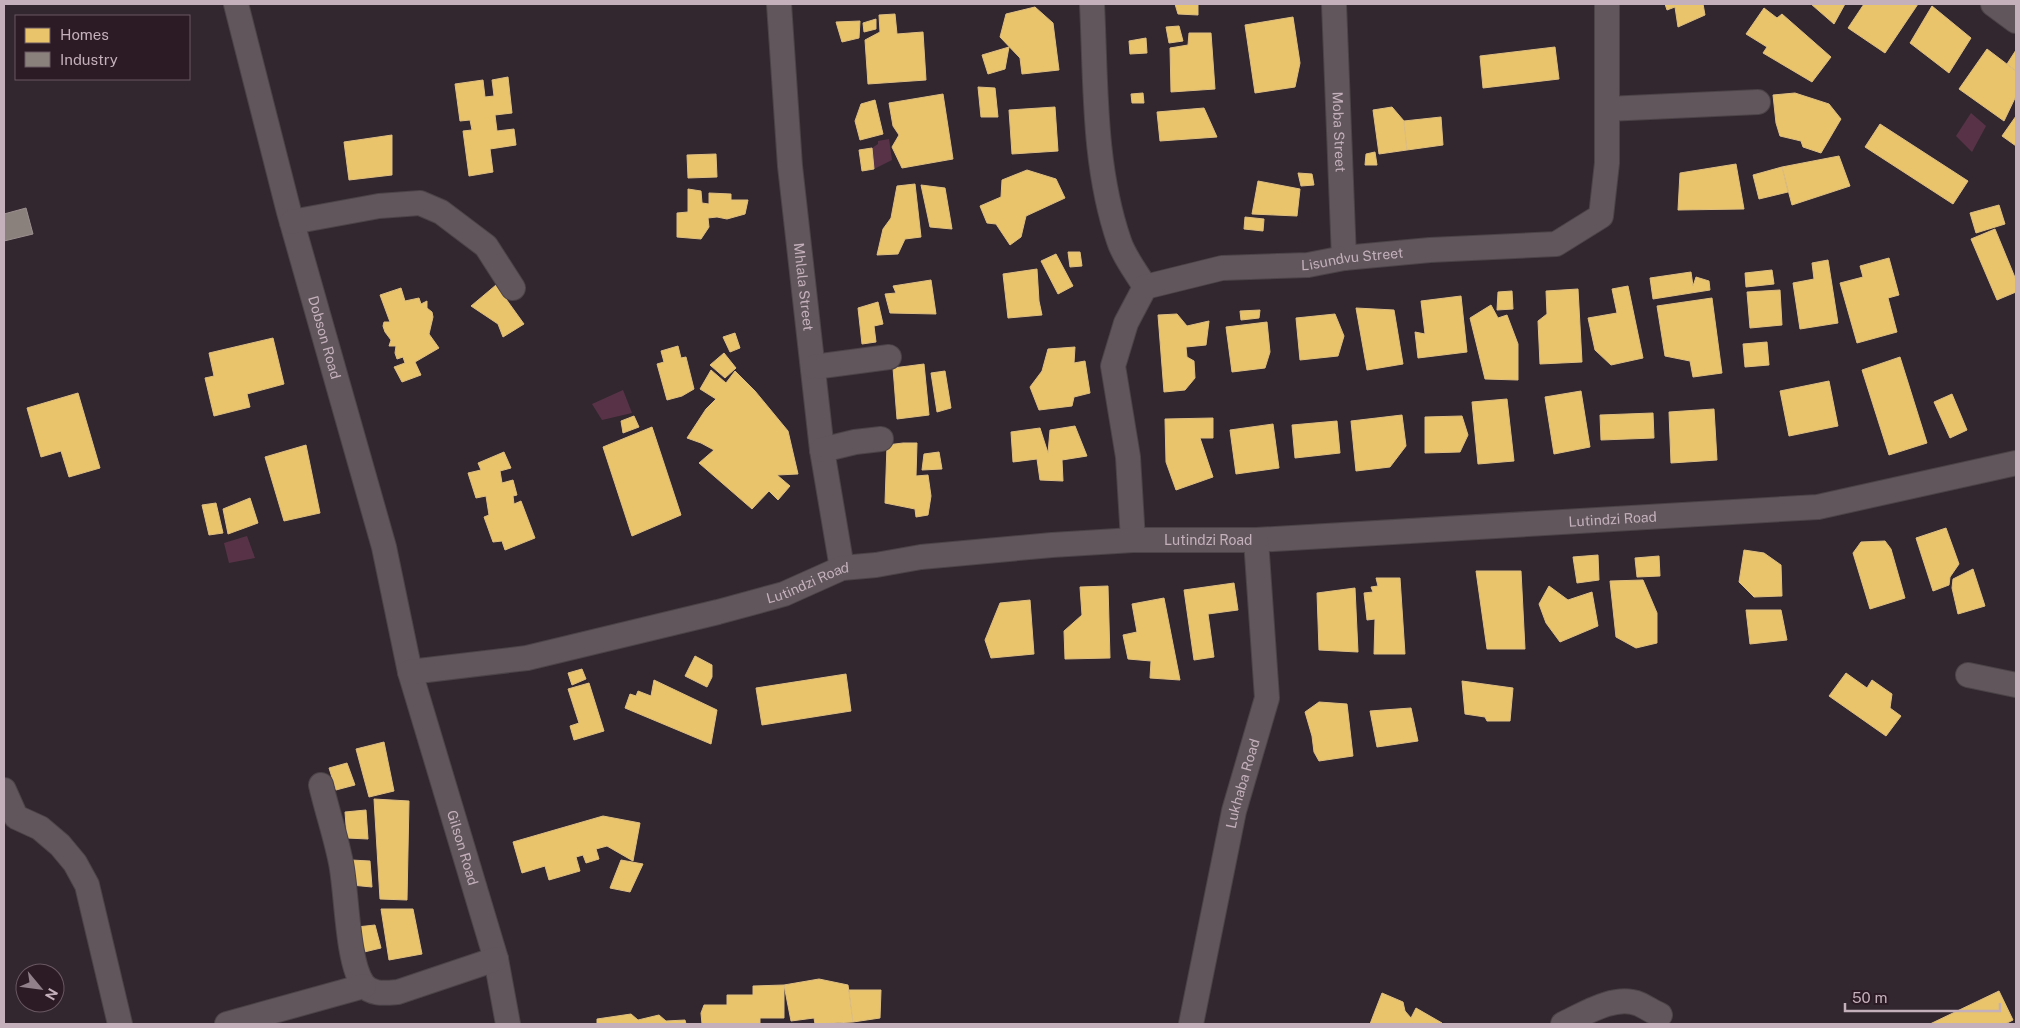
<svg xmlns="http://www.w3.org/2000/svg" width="2020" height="1028" font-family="'Public Sans',sans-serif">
	<rect width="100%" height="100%" fill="#32272e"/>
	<g fill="#583348">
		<path d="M1971 113 1986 126 1972 152 1956 136Z"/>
		<path d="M889 139 892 160 874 169 872 148 878 144V141Z"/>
		<path d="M623 390 632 413 602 420 592 404Z"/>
		<path d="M247 536 255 558 229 563 224 543Z"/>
	</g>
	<g fill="#e9c46a" stroke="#debe82">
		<path d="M1175 4H1198V15L1178 14Z"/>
		<path d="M1665 4H1703L1705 15 1678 27 1675 7 1667 10Z"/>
		<path d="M1811 4H1845L1834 24Z"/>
		<path d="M1864 4H1918L1885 53 1848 28Z"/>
		<path d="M1932 6 1971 38 1949 73 1910 43Z"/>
		<path d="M1035 7 1053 23 1059 70 1022 74 1020 58 1000 37 1006 14Z"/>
		<path d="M1764 8 1777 18 1782 14 1831 57 1812 82 1763 53 1767 47 1746 34Z"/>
		<path d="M895 14 897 34 923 32 926 80 868 84 865 40 880 32 879 15Z"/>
		<path d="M1293 17 1300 63 1295 87 1255 93 1245 25Z"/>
		<path d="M876 19V29L864 32 863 23Z"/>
		<path d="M860 21 859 38 842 42 836 22Z"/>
		<path d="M1179 26 1183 41 1169 43 1166 27Z"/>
		<path d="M1189 33H1211L1215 89 1171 92 1170 48 1188 45Z"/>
		<path d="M1146 38 1147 53 1130 54 1129 41Z"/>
		<path d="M1009 47 1005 69 988 74 982 55Z"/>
		<path d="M1555 47 1559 79 1483 88 1480 56Z"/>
		<path d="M1987 49 2016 71V96L2004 121 1959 89Z"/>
		<path d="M2016 50V71L2007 64Z"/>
		<path d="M508 77 512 113 495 115 497 131 514 129 516 145 490 149 493 172 469 176 463 131 472 130 470 120 460 121 455 84 483 80 485 97 494 96 492 80Z"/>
		<path d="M978 87 995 88 998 117H981Z"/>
		<path d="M1143 93 1144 103H1132L1131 94Z"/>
		<path d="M1795 93 1829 104 1841 119 1821 153 1803 147 1801 141 1780 136 1776 123 1773 95Z"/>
		<path d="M943 94 953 159 902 168 892 147 899 135 893 126 889 103Z"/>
		<path d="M875 100 883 134 860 140 855 121 861 104Z"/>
		<path d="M1055 107 1058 151 1012 154 1009 110Z"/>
		<path d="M1392 107 1404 121 1407 150 1379 154 1373 110Z"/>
		<path d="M1204 108 1217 137 1160 141 1157 112Z"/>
		<path d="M2016 116V146L2002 136Z"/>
		<path d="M1441 117 1443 145 1407 150 1404 121Z"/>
		<path d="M1880 124 1968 181 1953 204 1865 147Z"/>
		<path d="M392 135V175L349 180 344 142Z"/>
		<path d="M872 148 874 169 862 171 859 150Z"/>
		<path d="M1375 152 1377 165H1365L1366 154Z"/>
		<path d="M716 154 717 177 688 178 687 155Z"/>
		<path d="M1839 156 1850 186 1792 205 1782 167Z"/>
		<path d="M1736 164 1744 209 1678 210 1680 173Z"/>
		<path d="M1782 167 1788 192 1759 199 1753 175Z"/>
		<path d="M1027 170 1056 179 1065 198 1026 216 1021 237 1010 245 996 224 987 223 980 206 1001 197 1002 180Z"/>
		<path d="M1298 173 1312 174 1314 185 1301 186Z"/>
		<path d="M1258 181 1300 189 1297 216 1252 214Z"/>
		<path d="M915 184 921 237 905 239 898 254 877 255 883 229 891 218 897 186Z"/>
		<path d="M921 185 945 188 952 229 930 227Z"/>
		<path d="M688 189 701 191 702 203 709 204V193L731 194V200H748L745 214 727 219 717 217 708 218 709 227 701 239 677 237V213L688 212Z"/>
		<path d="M1999 205 2005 224 1976 233 1970 213Z"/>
		<path d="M1245 217 1264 219 1263 231 1244 229Z"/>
		<path d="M1995 229 2016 280V292L1997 300 1971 239Z"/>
		<path d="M1068 252H1080L1082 266 1070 267Z"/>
		<path d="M1056 254 1073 286 1058 294 1041 261Z"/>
		<path d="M1889 258 1899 295 1888 298 1897 332 1857 343 1840 283 1863 277 1860 266Z"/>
		<path d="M1828 260 1838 323 1800 329 1793 283 1814 279 1812 263Z"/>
		<path d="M1037 269 1039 301 1042 315 1008 318 1003 274Z"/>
		<path d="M1772 270 1774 284 1746 287 1745 273Z"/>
		<path d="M1691 272 1693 286 1696 277 1709 281 1710 290 1653 299 1650 278Z"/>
		<path d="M931 280 936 314 890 313 885 294 896 293 893 286Z"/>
		<path d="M496 285 524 324 503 337 498 324 471 306Z"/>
		<path d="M1628 286 1643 358 1611 365 1595 350 1588 318 1617 313 1612 289Z"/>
		<path d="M401 288 405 301 419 298 421 304 427 301V308L432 312 433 317 429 334 439 348 415 362 421 375 402 382 394 367 405 363 403 357 397 359 395 353 396 346H389L391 340 385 332 383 326 384 322H390L380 295Z"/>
		<path d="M1578 289 1582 362 1540 364 1538 321 1547 314 1546 291Z"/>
		<path d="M1780 290 1782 325 1750 328 1747 292Z"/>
		<path d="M1512 291 1513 309 1497 310 1498 292Z"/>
		<path d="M1461 296 1467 352 1418 358 1415 332 1425 334 1421 301Z"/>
		<path d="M1712 298 1722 373 1693 377 1690 361 1665 356 1657 306Z"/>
		<path d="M878 302 883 324 874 326 876 342 862 344 858 308Z"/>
		<path d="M1491 305 1498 318 1507 315 1518 344V380L1485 379 1470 318Z"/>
		<path d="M1356 308 1394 310 1403 364 1367 370Z"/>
		<path d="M1260 310 1259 318 1241 320 1240 311Z"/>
		<path d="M1177 314 1187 326 1209 321 1206 345 1186 347 1187 357 1194 361 1195 378 1185 390 1164 392 1158 315Z"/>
		<path d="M1335 314 1344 336 1338 356 1300 360 1296 318Z"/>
		<path d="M1267 322 1270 352 1265 368 1232 372 1226 327Z"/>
		<path d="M735 333 740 348 730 352 723 337Z"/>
		<path d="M273 338 284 384 247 394 250 407 214 416 205 378 214 376 209 353Z"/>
		<path d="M1767 342 1769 365 1745 367 1743 344Z"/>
		<path d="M678 346 681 358 686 357 694 389 682 396 667 400 657 364 664 362 661 351Z"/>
		<path d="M1075 347 1074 363 1085 361 1090 393 1074 397 1072 406 1039 410 1030 387 1042 371 1048 349Z"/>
		<path d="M724 353 736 368 725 378 710 365Z"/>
		<path d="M1900 357 1927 443 1889 455 1862 370Z"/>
		<path d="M924 364 929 415 897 419 893 368Z"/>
		<path d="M711 370 726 383 735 371 755 391 788 431 798 474 777 475 790 486 778 500 769 491 752 509 699 463 714 450 701 443 687 438 706 409 716 399 700 389Z"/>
		<path d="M945 371 951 408 937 412 931 373Z"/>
		<path d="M1829 381 1838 426 1789 436 1780 391Z"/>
		<path d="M1581 391 1590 447 1554 454 1545 397Z"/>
		<path d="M78 393 100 468 69 477 61 451 41 457 27 408Z"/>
		<path d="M1952 394 1967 430 1950 438 1934 402Z"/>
		<path d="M1507 399 1514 461 1478 464 1472 402Z"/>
		<path d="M1714 409 1717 460 1671 463 1669 412Z"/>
		<path d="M1653 413 1654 438 1601 440 1600 415Z"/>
		<path d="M1402 415 1406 446 1390 467 1356 471 1351 421Z"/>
		<path d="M634 416 639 427 623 433 621 421Z"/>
		<path d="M1462 416 1468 435 1460 452 1425 453V417Z"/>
		<path d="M1213 418V438H1200L1213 477 1176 490 1166 462 1165 419Z"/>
		<path d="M1337 421 1340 453 1295 458 1292 425Z"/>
		<path d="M1273 424 1279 468 1236 474 1230 430Z"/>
		<path d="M1075 426 1087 456 1062 460 1063 481 1040 480 1037 459 1013 462 1011 432 1040 428 1048 453 1050 430Z"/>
		<path d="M652 427 681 515 632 536 603 447Z"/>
		<path d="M903 443H917L916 476 928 475 931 496 928 515 916 517 915 509 885 503 887 445Z"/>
		<path d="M306 445 320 513 284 521 265 457Z"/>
		<path d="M504 452 511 468 500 471 502 483 513 480 517 495 513 496 514 504 521 501 535 538 505 550 502 541 493 542 484 517 489 515 486 496 476 498 468 473 481 470 478 463Z"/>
		<path d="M939 452 942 469 922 470 924 454Z"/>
		<path d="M250 498 258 523 228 534 223 509Z"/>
		<path d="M216 503 223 533 209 535 202 505Z"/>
		<path d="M1946 528 1959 564 1950 577 1949 585 1933 591 1916 538Z"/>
		<path d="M1885 541 1891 549 1905 598 1870 609 1853 553 1861 542Z"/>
		<path d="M1744 550 1764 553 1781 565 1782 596 1754 597 1739 582Z"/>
		<path d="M1598 555 1599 580 1577 583 1573 557Z"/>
		<path d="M1659 556 1660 576 1637 577 1635 558Z"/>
		<path d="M1973 569 1985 606 1958 614 1952 588 1953 579Z"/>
		<path d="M1476 571H1521L1525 649H1487Z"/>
		<path d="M1376 578H1400L1405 654H1374L1375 619 1367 620 1364 593 1373 592 1371 587 1378 586Z"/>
		<path d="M1643 580 1657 613V643L1636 648 1616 637 1610 581Z"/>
		<path d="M1234 583 1238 610 1208 614 1214 657 1194 660 1184 590Z"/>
		<path d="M1108 586 1110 658 1065 659 1064 631 1082 615 1080 587Z"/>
		<path d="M1549 586 1568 600 1592 592 1598 626 1560 642 1546 623 1539 604Z"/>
		<path d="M1355 588 1358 652 1319 650 1317 593Z"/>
		<path d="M1164 598 1180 680 1150 678 1151 661 1128 659 1123 635 1137 632 1132 604Z"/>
		<path d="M1030 600 1034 654 991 658 985 640 1000 603Z"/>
		<path d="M1746 610H1781L1787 640 1750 644Z"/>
		<path d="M695 656 712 665V677L707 687 685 676Z"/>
		<path d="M582 669 586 679 572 685 568 673Z"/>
		<path d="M1846 673 1867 688 1872 680 1892 694 1890 708 1901 716 1886 736 1829 696Z"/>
		<path d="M846 674 851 711 762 725 756 688Z"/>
		<path d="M654 680 717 710 711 744 625 708 630 694 636 696 638 691 651 696Z"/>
		<path d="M1462 681 1513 688 1510 721H1487L1485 717 1465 714Z"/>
		<path d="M589 683 604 731 574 740 570 726 579 723 568 689Z"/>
		<path d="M1319 702 1347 704 1353 756 1319 761 1314 752 1312 736 1305 712Z"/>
		<path d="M1411 708 1418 741 1377 747 1370 711Z"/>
		<path d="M384 742 394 791 369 797 356 749Z"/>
		<path d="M347 763 355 785 336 790 329 768Z"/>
		<path d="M374 799 409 801 407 900 380 899Z"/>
		<path d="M366 810 368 839 347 838 345 812Z"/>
		<path d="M603 816 640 823 633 861 607 846 596 849 599 859 586 863 583 855 576 857 580 871 549 880 545 866 522 873 513 842Z"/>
		<path d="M351 860 370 861 372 887 351 885Z"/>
		<path d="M621 860 643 864 630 892 610 888Z"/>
		<path d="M381 909H413L422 954 389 960Z"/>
		<path d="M375 925 381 948 360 953 357 927Z"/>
		<path d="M819 979 848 985 853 1022 815 1024 814 1018 791 1021 784 985Z"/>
		<path d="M784 985V1018H760V1024H702L701 1013 704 1005H727V995H753V986Z"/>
		<path d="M849 990H881L880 1018 853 1022Z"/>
		<path d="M1999 991 2013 1020 2005 1024H1930Z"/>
		<path d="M1382 993 1403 1002 1405 1011 1411 1018 1416 1008 1442 1023 1441 1024H1370Z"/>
		<path d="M631 1014 638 1020 659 1015 666 1021 685 1020 686 1024H597V1019Z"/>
	</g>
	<path fill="#8a817c" stroke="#9b8f8f" d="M26 208 33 234 4 241V214Z"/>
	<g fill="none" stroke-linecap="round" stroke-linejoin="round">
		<g stroke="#4b4348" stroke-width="26">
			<g id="minor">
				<path id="s1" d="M236 4 289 212 384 547 410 672 496 959 508 1024"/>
				<path id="s2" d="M779 4 790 166 822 450 842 568"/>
				<path d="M1092 4C1096 83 1093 165 1119 241 1124 257 1137 273 1145 287"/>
				<path id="s3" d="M1334 4 1344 258"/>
				<path d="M1993 4 2016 21"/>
				<path d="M1607 109 1758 102"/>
				<path d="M292 222 379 206 420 203 441 212 486 246 513 288"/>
				<path d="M814 367 889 357"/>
				<path d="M822 450 855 442 881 439"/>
				<path id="s4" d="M1133 540 1128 457 1113 366 1126 323 1145 287 1222 268 1308 265 1344 258 1430 250 1556 244 1601 216 1607 163V4"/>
				<path id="s5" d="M410 672 527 658 718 612 784 594 842 568 876 565 921 557 1052 545 1133 540H1256L1818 507 2016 463"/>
				<path d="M1968 675 2016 685"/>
				<path d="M321 785C327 811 336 837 341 863 347 893 347 962 363 984 371 995 385 993 398 992L496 959"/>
				<path d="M4 790 16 817 40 828 60 845 75 863 87 885 120 1024"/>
				<path d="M227 1024 364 986"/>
				<path id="s6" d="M1191 1024 1234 811 1267 698 1256 540"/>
				<path d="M1563 1024C1584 1014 1615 994 1639 1004 1646 1007 1653 1012 1660 1015"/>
			</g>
		</g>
		<use href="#minor" stroke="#61565c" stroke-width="24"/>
	</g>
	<g text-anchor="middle" stroke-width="5" stroke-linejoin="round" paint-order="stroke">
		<g font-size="14" fill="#c4b0bb" stroke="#2c1b25">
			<text dy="5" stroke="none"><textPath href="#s3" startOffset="128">Moba Street</textPath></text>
			<text dy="5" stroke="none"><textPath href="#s4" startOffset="471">Lisundvu Street</textPath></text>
			<text dy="5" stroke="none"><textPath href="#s2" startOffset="284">Mhlala Street</textPath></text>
			<text dy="5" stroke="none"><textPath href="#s1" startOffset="345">Dobson Road</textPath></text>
			<text dy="5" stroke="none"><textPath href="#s5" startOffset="1219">Lutindzi Road</textPath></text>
			<text dy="5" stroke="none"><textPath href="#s5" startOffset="814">Lutindzi Road</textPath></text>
			<text dy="5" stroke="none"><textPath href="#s5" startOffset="409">Lutindzi Road</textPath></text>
			<text dy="5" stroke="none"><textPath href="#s6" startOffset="246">Lukhaba Road</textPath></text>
			<text dy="5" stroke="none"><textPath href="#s1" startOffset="874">Gilson Road</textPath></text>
		</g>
	</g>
	<rect width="2020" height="1028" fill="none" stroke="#c4b0bb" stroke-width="10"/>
	<rect x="15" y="15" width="175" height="65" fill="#2c1b25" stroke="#695761"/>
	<rect x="25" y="28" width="25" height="15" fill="#e9c46a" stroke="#695761"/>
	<text x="60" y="40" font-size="15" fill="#c4b0bb">Homes</text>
	<rect x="25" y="52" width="25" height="15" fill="#8a817c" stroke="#695761"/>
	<text x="60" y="65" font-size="15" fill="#c4b0bb">Industry</text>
	<g transform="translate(40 988) rotate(119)"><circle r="24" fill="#2c1b25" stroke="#695761"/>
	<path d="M0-4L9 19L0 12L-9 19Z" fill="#91808a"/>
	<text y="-8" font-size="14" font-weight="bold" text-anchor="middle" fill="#c4b0bb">N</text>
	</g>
	<path d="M1845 1003v8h155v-8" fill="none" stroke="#c4b0bb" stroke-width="2.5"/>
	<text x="1852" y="1003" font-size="15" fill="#c4b0bb" stroke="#2c1b25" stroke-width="4" paint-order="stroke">50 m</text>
</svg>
